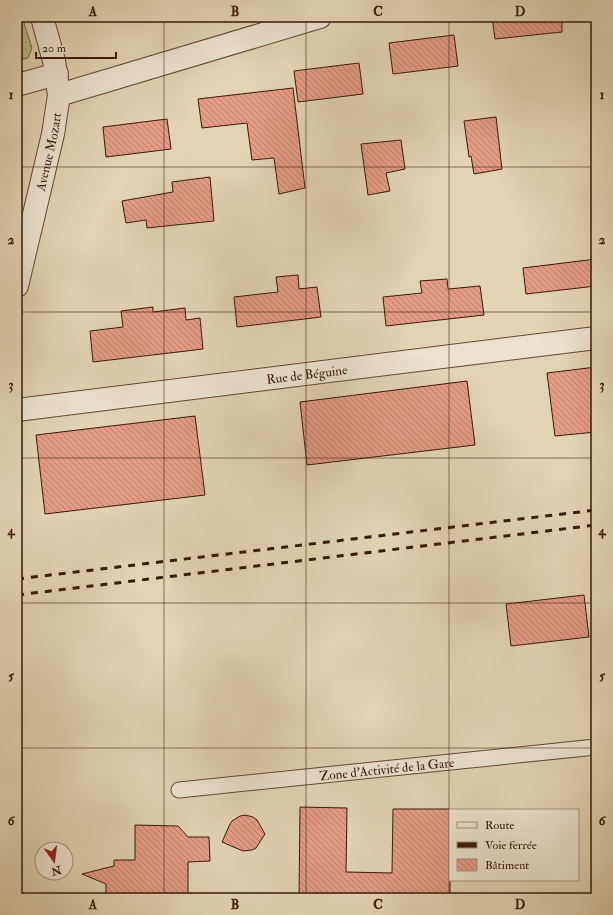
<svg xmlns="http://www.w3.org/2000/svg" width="613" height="915" font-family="'IM FELL Double Pica',serif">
	<defs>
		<pattern id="grass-dots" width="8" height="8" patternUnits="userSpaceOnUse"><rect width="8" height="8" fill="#baba88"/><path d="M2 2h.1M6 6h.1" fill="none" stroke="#a19f74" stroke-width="1.8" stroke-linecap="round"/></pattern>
		<pattern id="building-back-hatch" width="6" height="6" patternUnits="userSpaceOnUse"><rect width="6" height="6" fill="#e49c86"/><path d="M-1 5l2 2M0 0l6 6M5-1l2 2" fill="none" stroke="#ba7e6c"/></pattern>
	</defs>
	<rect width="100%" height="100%" fill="#e2d3b3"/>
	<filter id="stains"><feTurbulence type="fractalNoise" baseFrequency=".005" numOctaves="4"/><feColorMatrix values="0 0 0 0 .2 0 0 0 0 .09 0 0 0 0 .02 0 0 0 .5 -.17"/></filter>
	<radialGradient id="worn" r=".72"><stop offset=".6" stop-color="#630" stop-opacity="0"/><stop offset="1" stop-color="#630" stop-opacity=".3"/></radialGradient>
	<path fill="url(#grass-dots)" stroke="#7a6a48" d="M17 17H22L32 48 28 58 17 61Z"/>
	<g fill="url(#building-back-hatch)" stroke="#391909">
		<path d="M492 17H562V32L495 39Z"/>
		<path d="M454 35 458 66 393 74 389 43Z"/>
		<path d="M359 63 363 94 298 102 294 71Z"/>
		<path d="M293 88 305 188 279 194 274 158 252 160 247 123 202 128 198 99Z"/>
		<path d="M496 117 502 169 474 174 471 156 469 157 464 121Z"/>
		<path d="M167 119 171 149 106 157 103 127Z"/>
		<path d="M401 140 405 169 386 173 390 191 368 195 361 144Z"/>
		<path d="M210 177 214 221 147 228 146 220 126 223 122 201 173 192 172 182Z"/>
		<path d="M596 259V286L526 294 523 268Z"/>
		<path d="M298 275 299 289 317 287 321 317 237 327 234 297 278 292 276 277Z"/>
		<path d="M447 279 448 289 480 286 484 315 386 326 383 297 422 293 420 281Z"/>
		<path d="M153 307V312L185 308 186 320 200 318 203 349 93 362 90 331 123 327 121 311Z"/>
		<path d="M596 367V432L555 436 547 373Z"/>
		<path d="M467 381 475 445 307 465 300 402Z"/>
		<path d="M195 416 205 495 45 514 36 435Z"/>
		<path d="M584 595 589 637 511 646 506 604Z"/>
		<path d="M300 807 347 808 346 872 392 873 393 809H450V898H299Z"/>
		<path d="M245 815 253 817 257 820 265 834 256 848 252 850 243 851 222 842 230 824 232 821 240 816Z"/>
		<path d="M135 825 178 826 188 837H209L210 861 188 862V898H106V884L82 874 114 866V860H135Z"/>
	</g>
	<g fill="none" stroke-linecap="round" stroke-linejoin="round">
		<g stroke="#634834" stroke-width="17">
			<g id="service">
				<path id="s1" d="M179 790 596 747"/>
			</g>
		</g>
		<g stroke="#634834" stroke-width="24">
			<g id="minor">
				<path d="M17 85 57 74"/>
				<path d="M59 95 320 17"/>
				<path id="s2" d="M17 286 53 134 59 95 54 61 42 17"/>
				<path id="s3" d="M17 410 596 338"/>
			</g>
		</g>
		<use href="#service" stroke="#ece2ce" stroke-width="15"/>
		<use href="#minor" stroke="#ece2ce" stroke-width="22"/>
		<g stroke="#391909" stroke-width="3" stroke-dasharray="7 7" stroke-linecap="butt">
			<path d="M17 579 596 510"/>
			<path d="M17 595 596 525"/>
		</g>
	</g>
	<path fill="none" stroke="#391909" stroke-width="1" stroke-opacity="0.55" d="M164 17V898M306 17V898M449 17V898M17 167H596M17 312H596M17 458H596M17 603H596M17 748H596"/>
	<g text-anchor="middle" stroke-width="3" stroke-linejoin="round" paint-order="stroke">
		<g font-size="13" fill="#391909" stroke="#ece2ce">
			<text dy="5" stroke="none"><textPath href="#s2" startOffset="138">Avenue Mozart</textPath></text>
			<text dy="5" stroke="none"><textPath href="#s3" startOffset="292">Rue de Béguine</textPath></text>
			<text dy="5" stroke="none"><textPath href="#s1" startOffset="209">Zone d’Activité de la Gare</textPath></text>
		</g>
	</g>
	<rect width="613" height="915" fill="none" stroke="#e2d3b3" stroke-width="44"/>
	<rect x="449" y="809" width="130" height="72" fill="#ece2ce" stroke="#a4927f"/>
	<rect x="457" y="822" width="20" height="6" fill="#ece2ce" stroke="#a4927f"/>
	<text x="485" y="829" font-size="12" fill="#391909">Route</text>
	<rect x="457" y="842" width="20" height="6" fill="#391909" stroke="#a4927f"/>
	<text x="485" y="849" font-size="12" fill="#391909">Voie ferrée</text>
	<rect x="457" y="859" width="20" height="12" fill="url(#building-back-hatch)" stroke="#a4927f"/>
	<text x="485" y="869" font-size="12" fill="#391909">Bâtiment</text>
	<g transform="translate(54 861) rotate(166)"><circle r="19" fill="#ece2ce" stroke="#a4927f"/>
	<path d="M0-3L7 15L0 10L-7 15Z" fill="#8f2418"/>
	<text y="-6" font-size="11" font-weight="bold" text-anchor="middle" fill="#391909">N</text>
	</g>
	<path d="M36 52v6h80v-6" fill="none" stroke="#391909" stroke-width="2"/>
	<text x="42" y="52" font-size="12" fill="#391909" stroke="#ece2ce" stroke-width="3" paint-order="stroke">20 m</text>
	<rect x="22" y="22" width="569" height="871" fill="none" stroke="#391909" stroke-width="1.5"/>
	<g font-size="13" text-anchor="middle" font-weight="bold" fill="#391909">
		<text x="93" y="16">A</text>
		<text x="235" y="16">B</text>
		<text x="378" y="16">C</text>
		<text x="520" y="16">D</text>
		<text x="11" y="99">1</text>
		<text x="602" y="99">1</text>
		<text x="11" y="244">2</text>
		<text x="602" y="244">2</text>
		<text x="11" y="389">3</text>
		<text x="602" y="389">3</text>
		<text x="11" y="535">4</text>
		<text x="602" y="535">4</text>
		<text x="11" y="680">5</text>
		<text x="602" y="680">5</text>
		<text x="11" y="825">6</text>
		<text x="602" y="825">6</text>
		<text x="93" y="909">A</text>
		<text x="235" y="909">B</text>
		<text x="378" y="909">C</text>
		<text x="520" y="909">D</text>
	</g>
	<rect width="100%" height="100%" filter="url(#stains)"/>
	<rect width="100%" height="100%" fill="url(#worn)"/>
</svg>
